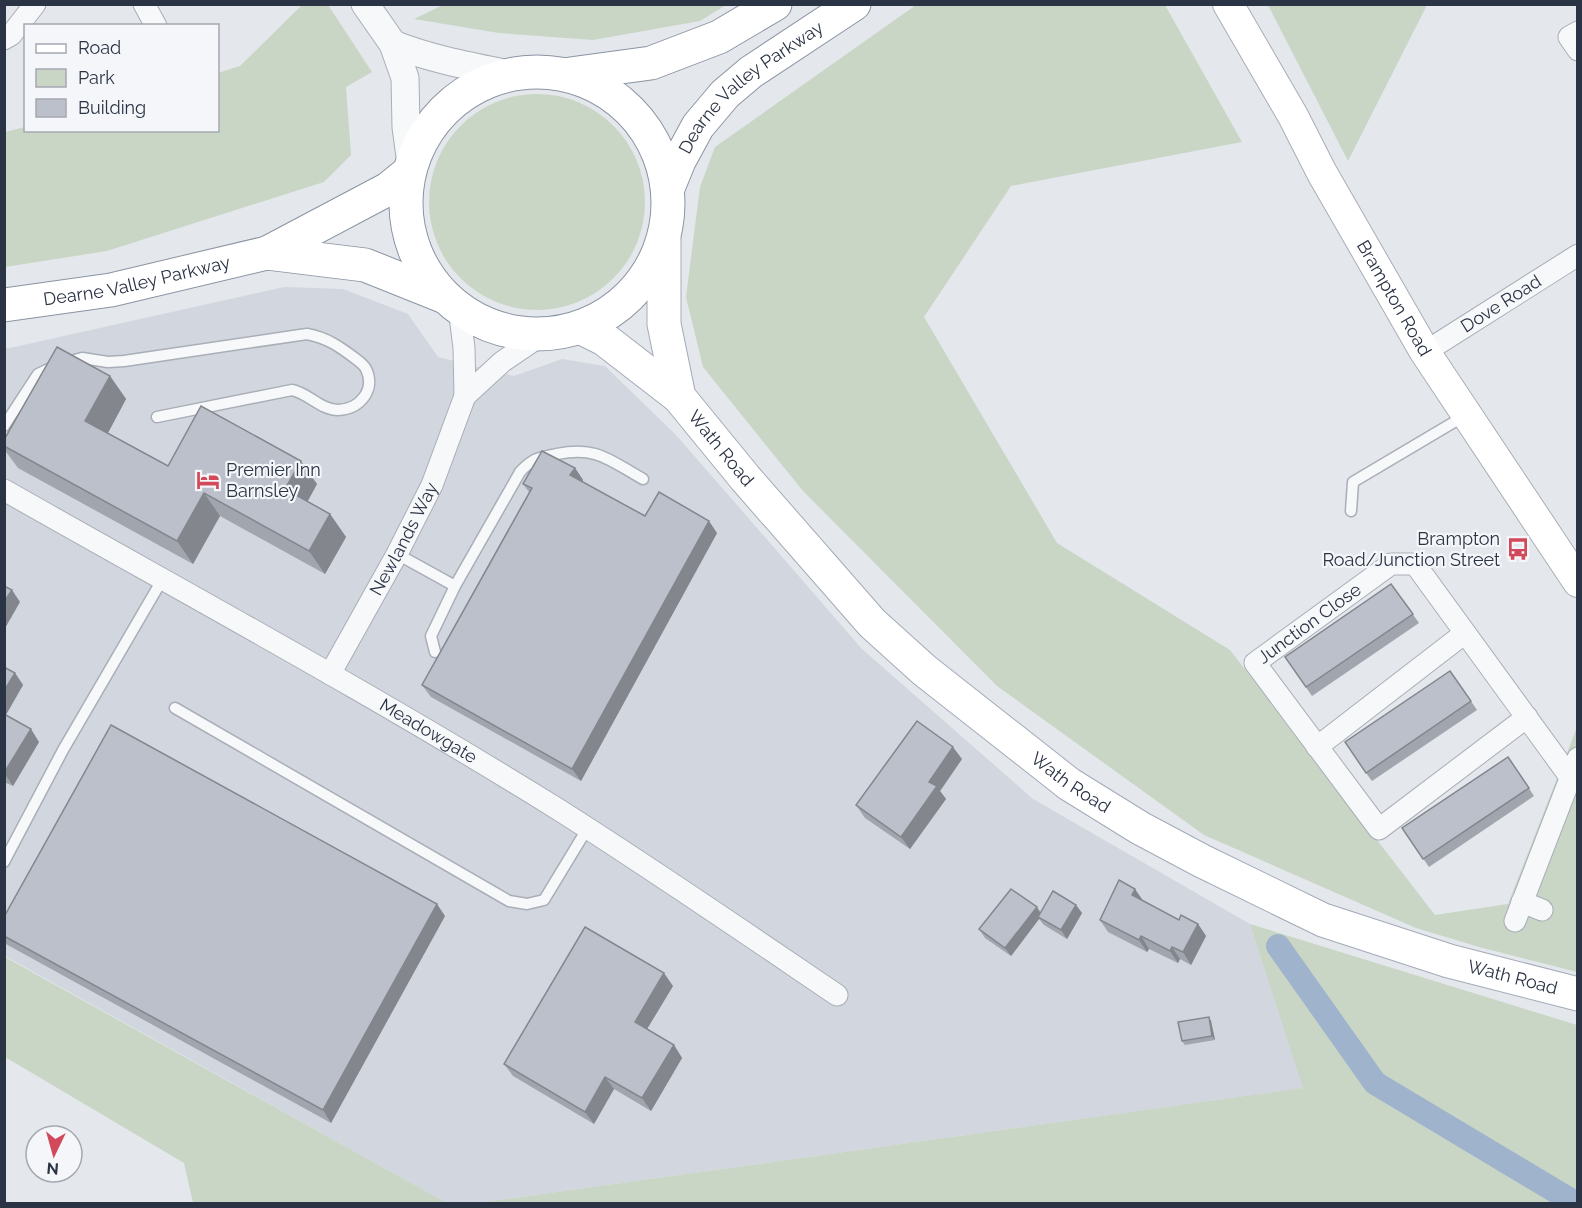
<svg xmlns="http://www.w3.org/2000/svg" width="1582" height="1208" font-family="Raleway,sans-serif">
	<rect width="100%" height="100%" fill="#e4e7ec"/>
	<path fill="#d2d6de" d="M284 287 343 289 408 314 438 357 514 376 562 359 605 366 677 436 862 649 1033 799 1250 924 1304 1088 478 1203H447L5 956 4 348H10Z"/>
	<g fill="#c9d6c5">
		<path d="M445 4H726V5L700 21 593 40 499 33 414 19Z"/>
		<path d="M302 5H328L372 72 346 87 351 155 324 182 107 251 5 267V132L25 127 26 130H218V73L240 66Z"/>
		<path d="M916 5H1165L1242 142 1011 186 924 317 1057 543 1230 650 1435 915 1508 904 1577 727V972L1479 947 1416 928 1204 835 997 686 803 491 703 367 686 297 700 187 715 147Z"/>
		<path d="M1268 5H1427L1348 161Z"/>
		<circle cx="537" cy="202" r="108"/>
		<path d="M1250 924 1577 1025V1203H478L1303 1088Z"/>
		<path d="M5 957 447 1203H193L184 1163 5 1057Z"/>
	</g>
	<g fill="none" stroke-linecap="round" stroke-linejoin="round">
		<path stroke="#9fb4cc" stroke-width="24" d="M1278 946 1375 1083 1577 1204"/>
		<g stroke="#a9aeb7" stroke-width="13">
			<g id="service">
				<path d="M4 426 38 374 59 364 82 358 108 362 124 361 307 334C328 338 340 347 356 359 360 362 364 365 366 369 376 390 360 409 338 410 321 410 308 393 292 390L157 417"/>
				<path d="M1351 511 1353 482 1466 415"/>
				<path d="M397 554 455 586"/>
				<path d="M435 652 431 636 455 586 520 472C533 458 538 458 557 454 597 446 609 460 643 479"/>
				<path d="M175 708 509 901 527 904 544 900 587 829"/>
				<path d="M4 862 63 750 162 580"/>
			</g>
		</g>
		<g stroke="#a9aeb7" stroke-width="23">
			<g id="minor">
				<path d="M144 4 156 26"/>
				<path d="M1578 32 1569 37 1578 50"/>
				<path d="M4 39 11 35 35 4"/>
				<path id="s1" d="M1425 352 1578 255"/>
				<path d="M465 396 502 362 543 334"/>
				<path id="s2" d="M4 490C189 595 376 696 556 808 651 868 744 932 837 995"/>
				<path id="s3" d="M330 674 397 554 432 485 465 396 464 348 459 308"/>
				<path id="s4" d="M1527 717 1379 829 1255 663 1391 564H1415L1570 777"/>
				<path d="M1317 747 1465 633"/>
				<path d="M1522 902 1542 910"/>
				<path d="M1515 921 1578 758"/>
			</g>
		</g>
		<g stroke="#a9aeb7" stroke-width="29">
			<g id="tertiary">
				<path d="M365 4 393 44 405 78 406 127 411 164"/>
				<path d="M393 44C431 59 469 66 509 74"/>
			</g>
		</g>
		<g stroke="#a9aeb7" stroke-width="32">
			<g id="secondary">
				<path id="s5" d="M1228 4 1293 116 1322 173 1425 352 1578 582"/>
			</g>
		</g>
		<g stroke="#a3abb8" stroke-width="35">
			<g id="primary">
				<path d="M664 238V324L679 397"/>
				<path id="s6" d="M580 327 604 339 679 397 746 479 872 623 924 670 1069 784 1140 828 1202 861 1323 920 1449 961 1578 994"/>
			</g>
		</g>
		<g stroke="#8b94a3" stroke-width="35">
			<g id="trunk">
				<circle cx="537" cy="203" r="131"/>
				<path d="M570 74 651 63 719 37 775 4"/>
				<path id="s7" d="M668 188 679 161 698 126 725 94 751 72 854 4"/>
				<path d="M267 253 365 265 445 297"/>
				<path id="s8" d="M4 305 111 290 267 253 388 189 409 172"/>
			</g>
		</g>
		<use href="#service" stroke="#f7f8fa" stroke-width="10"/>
		<use href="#minor" stroke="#f7f8fa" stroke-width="21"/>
		<use href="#tertiary" stroke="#f7f8fa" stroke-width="27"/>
		<use href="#secondary" stroke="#fff" stroke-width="30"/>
		<use href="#primary" stroke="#fff" stroke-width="33"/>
		<use href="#trunk" stroke="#fff" stroke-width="33"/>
	</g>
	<g fill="#a1a5ae">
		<path d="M110 376 126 399 108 433 168 466 317 484 307 501 330 514 346 537 325 574 220 516 193 564 18 468 4 449V440Z"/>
		<path d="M575 468 583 480 582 482 645 516 717 533 581 781 431 697 422 685 529 492 523 484Z"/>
		<path d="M1391 584 1419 623 1312 696 1285 657Z"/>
		<path d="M4 667 15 673 23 685 6 715 39 742 13 786 4 782Z"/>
		<path d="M1450 671 1477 710 1372 781 1366 773Z"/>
		<path d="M1508 757 1534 796 1429 867 1402 828Z"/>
		<path d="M962 759 940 791 946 799 910 849 865 818 856 805Z"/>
		<path d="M1143 900 1179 920 1198 924 1206 936 1191 965 1180 959 1178 963 1149 949 1147 952 1108 932 1100 920Z"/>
		<path d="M1076 905 1082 913 1067 939 1044 925 1039 919 1011 956 985 938 979 929 1041 912Z"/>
		<path d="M445 916 331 1123 4 943V936Z"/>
		<path d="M673 986 647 1029 674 1045 682 1058 651 1111 614 1089 594 1124 513 1076 504 1064Z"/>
		<path d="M1211 1021 1215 1040 1185 1045 1182 1041Z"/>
	</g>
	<g fill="#83868d">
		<path d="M110 376 126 399 102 444 85 421Z"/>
		<path d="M301 461 317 484 302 512 285 489Z"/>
		<path d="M575 468 583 480 579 487 570 475Z"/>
		<path d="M204 493 220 516 193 564 177 541Z"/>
		<path d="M330 514 346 537 325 574 309 551Z"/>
		<path d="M709 521 717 533 581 781 572 769Z"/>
		<path d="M12 590 20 602 4 630V602Z"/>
		<path d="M15 673 23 685 4 718V691Z"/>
		<path d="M31 729 39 742 13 786 4 773Z"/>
		<path d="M953 747 962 759 940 791 946 799 910 849 901 837 929 782Z"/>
		<path d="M1135 889 1144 902 1132 895Z"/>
		<path d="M437 904 445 916 331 1123 323 1110Z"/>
		<path d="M1076 905 1082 913 1067 939 1061 930Z"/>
		<path d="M1037 907 1042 915 1038 917 1039 919 1011 956 1005 948Z"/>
		<path d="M1198 924 1206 936 1191 965 1183 952Z"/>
		<path d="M1141 936 1149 949 1147 952 1139 940Z"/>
		<path d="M1172 947 1180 959 1178 963 1170 951Z"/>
		<path d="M664 973 673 986 644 1034 635 1022Z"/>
		<path d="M1209 1017 1211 1021 1215 1040 1212 1036Z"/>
		<path d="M674 1045 682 1058 651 1111 642 1098Z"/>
		<path d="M605 1077 614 1089 594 1124 585 1112Z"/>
	</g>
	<g fill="#bbc0ca" stroke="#83868d" stroke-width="1.5">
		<path d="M57 347 110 376 85 421 168 466 201 406 301 461 285 489 330 514 309 551 204 493 177 541 4 446V440Z"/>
		<path d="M542 451 575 468 570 475 645 516 659 492 709 521 572 769 422 685 532 488 523 484Z"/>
		<path d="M1391 584 1413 614 1306 687 1285 657Z"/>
		<path d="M4 586 12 590 4 602Z"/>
		<path d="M4 667 15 673 4 691Z"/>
		<path d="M1450 671 1471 701 1366 773 1345 742Z"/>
		<path d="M4 714 31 729 4 773Z"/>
		<path d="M917 721 953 747 929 782 937 786 901 837 856 805Z"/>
		<path d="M111 725 437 904 323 1110 4 936V917Z"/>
		<path d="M1508 757 1529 788 1423 859 1402 828Z"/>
		<path d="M1119 880 1135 889 1132 895 1179 920 1181 915 1198 924 1183 952 1172 947 1170 951 1141 936 1139 940 1100 920Z"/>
		<path d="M1011 889 1037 907 1005 948 979 929Z"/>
		<path d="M1053 891 1076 905 1061 930 1038 917Z"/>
		<path d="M585 927 664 973 635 1022 674 1045 642 1098 605 1077 585 1112 504 1064Z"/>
		<path d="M1209 1017 1212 1036 1182 1041 1178 1022Z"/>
	</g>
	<defs>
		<g id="hotel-bare" transform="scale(1.8)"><path d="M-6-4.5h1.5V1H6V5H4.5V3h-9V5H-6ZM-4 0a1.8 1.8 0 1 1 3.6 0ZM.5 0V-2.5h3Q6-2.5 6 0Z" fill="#d1495b" stroke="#f4f6f9" stroke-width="2.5" paint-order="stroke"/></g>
		<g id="bus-bare" transform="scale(1.8)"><path d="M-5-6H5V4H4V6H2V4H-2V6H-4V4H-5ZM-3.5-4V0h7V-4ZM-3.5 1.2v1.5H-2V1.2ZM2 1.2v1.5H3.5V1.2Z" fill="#d1495b" stroke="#f4f6f9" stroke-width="2.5" paint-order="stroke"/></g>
	</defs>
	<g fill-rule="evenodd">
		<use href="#hotel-bare" x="208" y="480"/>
		<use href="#bus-bare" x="1518" y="549"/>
	</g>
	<g text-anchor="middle" stroke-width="4.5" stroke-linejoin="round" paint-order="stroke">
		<g font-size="18" fill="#2b3445" stroke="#f4f6f9">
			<text dy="6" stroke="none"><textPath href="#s7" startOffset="134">Dearne Valley Parkway</textPath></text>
			<text dy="6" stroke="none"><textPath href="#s8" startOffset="135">Dearne Valley Parkway</textPath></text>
			<text dy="6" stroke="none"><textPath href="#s5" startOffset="338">Brampton Road</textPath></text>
			<text dy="6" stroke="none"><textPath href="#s1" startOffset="90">Dove Road</textPath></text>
			<text dy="6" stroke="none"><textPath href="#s6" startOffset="188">Wath Road</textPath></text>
			<text dy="6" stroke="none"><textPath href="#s3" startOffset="154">Newlands Way</textPath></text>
			<text dy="6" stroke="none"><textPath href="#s4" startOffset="460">Junction Close</textPath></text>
			<text dy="6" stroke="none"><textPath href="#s2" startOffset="488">Meadowgate</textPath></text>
			<text dy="6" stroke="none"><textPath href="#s6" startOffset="674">Wath Road</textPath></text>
			<text dy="6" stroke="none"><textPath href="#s6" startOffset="1160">Wath Road</textPath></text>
		</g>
		<g font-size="18" fill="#2b3445" stroke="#f4f6f9" text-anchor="start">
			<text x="226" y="476">Premier Inn<tspan x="226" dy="21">Barnsley</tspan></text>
			<text x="1500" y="545" text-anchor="end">Brampton<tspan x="1500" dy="21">Road/Junction Street</tspan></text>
		</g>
	</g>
	<rect width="1582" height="1208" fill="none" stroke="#2b3445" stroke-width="12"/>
	<rect x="24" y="24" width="195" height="108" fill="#f4f6f9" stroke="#a4a8b1" stroke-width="1.5"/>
	<rect x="36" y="44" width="30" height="9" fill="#ffffff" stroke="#a4a8b1" stroke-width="1.5"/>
	<text x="78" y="54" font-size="18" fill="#2b3445">Road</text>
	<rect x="36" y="69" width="30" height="18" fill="#c9d6c5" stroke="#a4a8b1" stroke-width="1.5"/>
	<text x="78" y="84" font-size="18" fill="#2b3445">Park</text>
	<rect x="36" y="99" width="30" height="18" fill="#bbc0ca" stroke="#a4a8b1" stroke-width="1.5"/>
	<text x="78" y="114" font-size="18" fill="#2b3445">Building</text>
	<g transform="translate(54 1154) rotate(185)"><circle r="28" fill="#f4f6f9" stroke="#a4a8b1" stroke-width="1.5"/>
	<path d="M0-4.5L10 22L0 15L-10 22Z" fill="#d1495b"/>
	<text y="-9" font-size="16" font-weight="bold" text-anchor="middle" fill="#2b3445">N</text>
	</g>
</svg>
